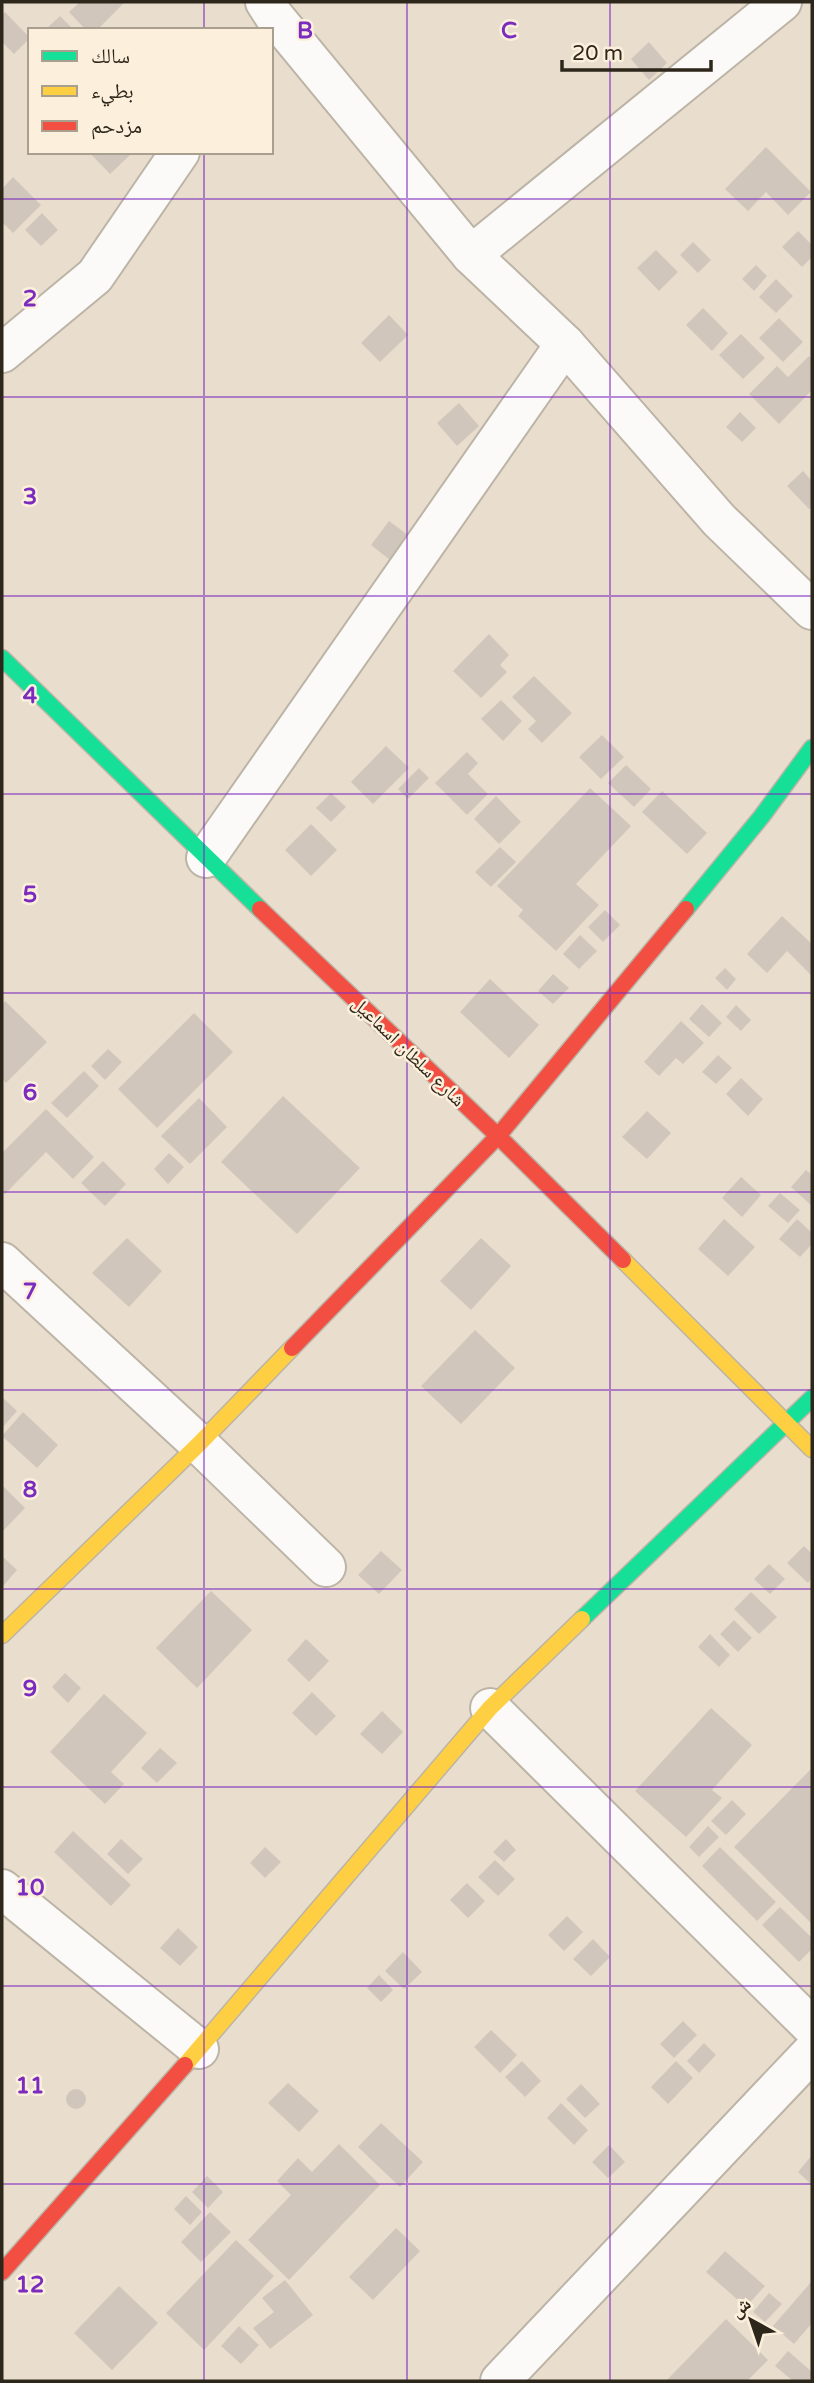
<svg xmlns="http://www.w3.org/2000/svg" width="814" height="2383" font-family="'Varela Round','Noto Naskh Arabic',sans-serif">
	<rect width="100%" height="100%" fill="#e9decd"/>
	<g fill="#d1c6bb">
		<path d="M80 2H125L97 30H86L69 12Z"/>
		<path d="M5 12 30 38 14 54 2 42V15Z"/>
		<path d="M60 16 74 30H45Z"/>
		<path d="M649 42 667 63 649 80 631 59Z"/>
		<path d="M766 147 811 192 788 215 766 192 748 211 725 189Z"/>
		<path d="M89 152H127L130 155 110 174Z"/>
		<path d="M13 177 41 205 13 233 2 222V189Z"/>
		<path d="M42 213 58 230 41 246 25 230Z"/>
		<path d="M798 231 812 245V257L802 267 782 247Z"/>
		<path d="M693 242 711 260 698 273 680 255Z"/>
		<path d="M656 250 678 272 659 291 637 268Z"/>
		<path d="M756 265 767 276 754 291 742 279Z"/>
		<path d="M776 279 793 296 776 313 759 297Z"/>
		<path d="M703 308 728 333 712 351 686 325Z"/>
		<path d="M389 315 408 335 380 362 361 343Z"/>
		<path d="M779 318 803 342 783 362 759 338Z"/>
		<path d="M741 334 765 358 743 379 719 355Z"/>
		<path d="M809 356 812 360V390L779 424 749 394 777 366 788 377Z"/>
		<path d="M459 403 479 426 457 446 437 423Z"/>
		<path d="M740 412 756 428 742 442 726 427Z"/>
		<path d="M803 471 812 481V507L809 509 787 486Z"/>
		<path d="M389 521 408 535 390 560 371 545Z"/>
		<path d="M489 634 509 655 500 665 507 672 481 698 453 671Z"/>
		<path d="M534 676 572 713 542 743 528 729 536 721 512 697Z"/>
		<path d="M501 700 522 721 503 741 481 719Z"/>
		<path d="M602 735 624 757 601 779 579 757Z"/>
		<path d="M386 746 409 768 373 804 351 782Z"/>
		<path d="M467 752 478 763 468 774 488 794 467 815 435 783Z"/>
		<path d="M626 765 651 789 634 807 608 783Z"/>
		<path d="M419 768 429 778 408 799 398 789Z"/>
		<path d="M590 788 631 826 576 884 599 905 556 951 518 916 523 910 497 886Z"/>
		<path d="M662 791 707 833 687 854 642 812Z"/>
		<path d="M331 793 346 807 331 822 316 808Z"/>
		<path d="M496 796 521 822 499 844 474 819Z"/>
		<path d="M311 824 337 850 311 876 285 850Z"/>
		<path d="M500 847 516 862 491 887 475 872Z"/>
		<path d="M605 910 620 925 603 942 588 927Z"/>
		<path d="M782 916 812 944V976L787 951 767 973 747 954Z"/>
		<path d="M580 935 597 951 579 969 563 954Z"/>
		<path d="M725 968 736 979 727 990 715 978Z"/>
		<path d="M553 974 569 988 553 1004 538 991Z"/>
		<path d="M490 979 539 1025 509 1058 460 1012Z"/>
		<path d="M5 1001 47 1042 6 1083 2 1079V1004Z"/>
		<path d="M702 1004 722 1023 709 1037 689 1019Z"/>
		<path d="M736 1005 751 1020 741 1031 726 1017Z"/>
		<path d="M194 1013 233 1052 157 1128 118 1089Z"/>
		<path d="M681 1021 704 1043 683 1064 676 1058 659 1076 644 1062Z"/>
		<path d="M108 1049 122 1062 105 1080 91 1066Z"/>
		<path d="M718 1055 732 1068 716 1084 702 1072Z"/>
		<path d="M84 1071 99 1086 67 1118 51 1103Z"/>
		<path d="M741 1078 763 1099 748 1116 726 1094Z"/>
		<path d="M283 1096 360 1168 297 1234 221 1162Z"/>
		<path d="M199 1098 227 1127 190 1164 161 1136Z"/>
		<path d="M46 1109 94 1157 73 1179 46 1152 5 1194 2 1191V1153Z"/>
		<path d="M647 1111 671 1133 647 1159 622 1137Z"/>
		<path d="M169 1153 184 1167 168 1184 154 1169Z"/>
		<path d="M103 1161 126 1184 105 1206 81 1183Z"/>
		<path d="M806 1170 812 1175V1206L791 1187Z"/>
		<path d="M741 1177 761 1195 742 1217 722 1198Z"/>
		<path d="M780 1193 800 1210 788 1223 768 1206Z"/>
		<path d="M724 1219 755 1247 728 1276 698 1249Z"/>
		<path d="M797 1219 812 1233V1244L800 1257 779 1239Z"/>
		<path d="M127 1238 162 1271 129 1307 92 1273Z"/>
		<path d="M481 1238 511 1266 471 1310 440 1281Z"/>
		<path d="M475 1330 515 1368 461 1424 421 1386Z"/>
		<path d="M2 1397 17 1411 2 1428Z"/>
		<path d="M23 1412 58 1445 37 1468 2 1436Z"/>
		<path d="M2 1485 25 1508 2 1532Z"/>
		<path d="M804 1546 812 1554V1578L808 1583 787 1563Z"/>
		<path d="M381 1551 402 1570 379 1594 358 1575Z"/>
		<path d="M2 1556 17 1570 2 1587Z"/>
		<path d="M769 1564 785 1579 770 1594 754 1579Z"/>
		<path d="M211 1591 252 1630 197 1688 156 1648Z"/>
		<path d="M751 1592 777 1617 759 1634 734 1609Z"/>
		<path d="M734 1620 752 1638 738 1652 720 1634Z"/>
		<path d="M710 1634 730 1655 719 1667 698 1647Z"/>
		<path d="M306 1639 329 1661 309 1682 287 1660Z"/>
		<path d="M65 1673 81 1688 68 1703 52 1687Z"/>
		<path d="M312 1692 336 1716 316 1736 292 1713Z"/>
		<path d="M104 1694 147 1733 111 1772 124 1784 105 1804 50 1752Z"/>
		<path d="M711 1708 752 1745 712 1790 722 1798 686 1837 635 1791Z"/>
		<path d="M382 1711 403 1732 382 1754 360 1734Z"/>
		<path d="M160 1748 177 1763 157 1783 141 1768Z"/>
		<path d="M812 1768V1924L734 1847Z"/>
		<path d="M732 1800 746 1814 726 1835 711 1821Z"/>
		<path d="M708 1826 719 1837 699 1857 689 1847Z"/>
		<path d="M73 1831 131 1885 111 1906 54 1852Z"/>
		<path d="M121 1839 143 1859 128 1874 107 1854Z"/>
		<path d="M506 1839 516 1850 504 1862 493 1852Z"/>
		<path d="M265 1847 281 1862 265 1878 250 1863Z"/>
		<path d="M720 1847 776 1902 757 1921 702 1866Z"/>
		<path d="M495 1860 515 1879 498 1896 478 1877Z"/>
		<path d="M467 1883 485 1901 468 1918 450 1900Z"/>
		<path d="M780 1907 812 1938V1949L799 1962 762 1925Z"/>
		<path d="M567 1916 583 1932 564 1951 548 1935Z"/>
		<path d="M178 1928 198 1947 180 1966 160 1948Z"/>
		<path d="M593 1939 610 1957 591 1976 573 1959Z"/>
		<path d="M403 1952 422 1972 404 1989 385 1971Z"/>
		<path d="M379 1975 393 1990 381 2002 367 1988Z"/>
		<path d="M683 2021 697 2035 674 2058 660 2044Z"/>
		<path d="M491 2030 517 2055 500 2073 474 2047Z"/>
		<path d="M704 2043 716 2055 699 2073 687 2061Z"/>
		<path d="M522 2061 541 2081 525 2097 505 2077Z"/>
		<path d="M676 2061 693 2078 668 2104 651 2087Z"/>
		<path d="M288 2083 319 2111 299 2132 268 2103Z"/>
		<path d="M581 2084 600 2104 585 2118 566 2099Z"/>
		<circle cx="76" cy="2099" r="10"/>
		<path d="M561 2103 588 2130 574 2145 547 2118Z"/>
		<path d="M381 2123 423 2162 400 2187 358 2147Z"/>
		<path d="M339 2144 380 2185 289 2280 248 2240 291 2195 277 2181 298 2158 312 2172Z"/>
		<path d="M609 2145 625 2162 608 2178 592 2162Z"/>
		<path d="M812 2155V2185L798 2172Z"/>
		<path d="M207 2176 223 2192 208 2208 192 2192Z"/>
		<path d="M186 2196 202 2212 190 2225 174 2209Z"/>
		<path d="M210 2212 231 2232 201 2262 181 2242Z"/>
		<path d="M396 2228 420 2251 373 2300 349 2277Z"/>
		<path d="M236 2240 274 2276 204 2350 166 2313Z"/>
		<path d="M725 2251 765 2286 746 2307 706 2272Z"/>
		<path d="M285 2280 313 2315 270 2349 253 2328 274 2312 262 2298Z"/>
		<path d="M812 2281V2323L794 2344 773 2326Z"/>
		<path d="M119 2286 158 2323 112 2370 74 2333Z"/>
		<path d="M769 2293 782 2304 765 2322 753 2312Z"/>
		<path d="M726 2319 768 2360 747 2381H666Z"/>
		<path d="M239 2326 259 2345 241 2364 221 2346Z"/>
		<path d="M788 2351 812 2372V2381H793L775 2366Z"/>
	</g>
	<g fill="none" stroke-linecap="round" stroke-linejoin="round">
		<g stroke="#bcb4a6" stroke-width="42">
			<g id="street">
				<path d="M265 2 274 16 471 255 565 344 719 520 812 610"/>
				<path d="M471 255 782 2"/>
				<path d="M2 353 95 276 180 152"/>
				<path d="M206 858 565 344"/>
				<path d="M2 1262 199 1444 326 1567"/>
				<path d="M490 1708 812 2027"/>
				<path d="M2 1889 199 2049"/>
				<path d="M500 2381 812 2052"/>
			</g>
		</g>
		<g stroke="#bcb4a6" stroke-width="19">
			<g id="fast">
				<path d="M2 658 260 909"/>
				<path d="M686 909 762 816 812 748"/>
				<path d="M582 1619 812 1398"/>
			</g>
		</g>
		<g stroke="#bcb4a6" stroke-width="19">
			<g id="slow">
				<path d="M623 1260 812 1449"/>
				<path d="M2 1635 199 1444 292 1348"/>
				<path d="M185 2065 490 1708 582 1619"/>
			</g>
		</g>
		<g stroke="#bcb4a6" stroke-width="19">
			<g id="jam">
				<path d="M260 909 498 1136 623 1260"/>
				<path d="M292 1348 498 1136 686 909"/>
				<path d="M2 2272 185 2065"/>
			</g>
		</g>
		<use href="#street" stroke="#fcfaf8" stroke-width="38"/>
		<use href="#fast" stroke="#16e098" stroke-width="16"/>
		<use href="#slow" stroke="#ffcf43" stroke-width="16"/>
		<use href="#jam" stroke="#f24e42" stroke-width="16"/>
	</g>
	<path fill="none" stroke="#7b2cbf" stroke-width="2" stroke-opacity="0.55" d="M204 2V30M407 2V2381M610 2V2381M204 152V2381M2 199H812M2 397H812M2 596H812M2 794H812M2 993H812M2 1192H812M2 1390H812M2 1589H812M2 1787H812M2 1986H812M2 2184H812"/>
	<g text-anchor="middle" stroke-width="5" stroke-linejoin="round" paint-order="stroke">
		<g font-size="19" fill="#2d261a" stroke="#fcf0dc">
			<text transform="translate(409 1051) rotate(44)" y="7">شارع سلطان اسماعيل</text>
		</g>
	</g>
	<g font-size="23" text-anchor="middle" font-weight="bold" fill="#7b2cbf" stroke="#fcf0dc" stroke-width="5" stroke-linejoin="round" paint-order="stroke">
		<text x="305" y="38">B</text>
		<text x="509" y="38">C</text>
		<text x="30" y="306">2</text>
		<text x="30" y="504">3</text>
		<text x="30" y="703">4</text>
		<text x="30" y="902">5</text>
		<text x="30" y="1100">6</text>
		<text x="30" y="1299">7</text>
		<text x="30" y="1497">8</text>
		<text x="30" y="1696">9</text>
		<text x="30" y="1895">10</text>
		<text x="30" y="2093">11</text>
		<text x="30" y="2292">12</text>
	</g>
	<rect width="814" height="2383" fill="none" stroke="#2d261a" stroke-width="7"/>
	<rect x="28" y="28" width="245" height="126" fill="#fcf0dc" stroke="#a99f8e" stroke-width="2"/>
	<rect x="42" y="51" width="35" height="10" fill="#16e098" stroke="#a99f8e" stroke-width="2"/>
	<text x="91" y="63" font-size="21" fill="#2d261a">سالك</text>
	<rect x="42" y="86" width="35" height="10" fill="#ffcf43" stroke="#a99f8e" stroke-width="2"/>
	<text x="91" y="98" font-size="21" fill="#2d261a">بطيء</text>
	<rect x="42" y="121" width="35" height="10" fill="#f24e42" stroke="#a99f8e" stroke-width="2"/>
	<text x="91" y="133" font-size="21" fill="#2d261a">مزدحم</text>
	<g transform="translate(751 2320) rotate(320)" stroke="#fcf0dc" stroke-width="5" paint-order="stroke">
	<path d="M0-5L12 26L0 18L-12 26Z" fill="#2d261a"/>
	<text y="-10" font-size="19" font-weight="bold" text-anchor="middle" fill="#2d261a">ش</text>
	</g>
	<path d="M562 60v10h149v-10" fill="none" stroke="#2d261a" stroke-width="3.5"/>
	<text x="572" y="60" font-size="21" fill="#2d261a" stroke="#fcf0dc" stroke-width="5" paint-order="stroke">20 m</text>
</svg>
